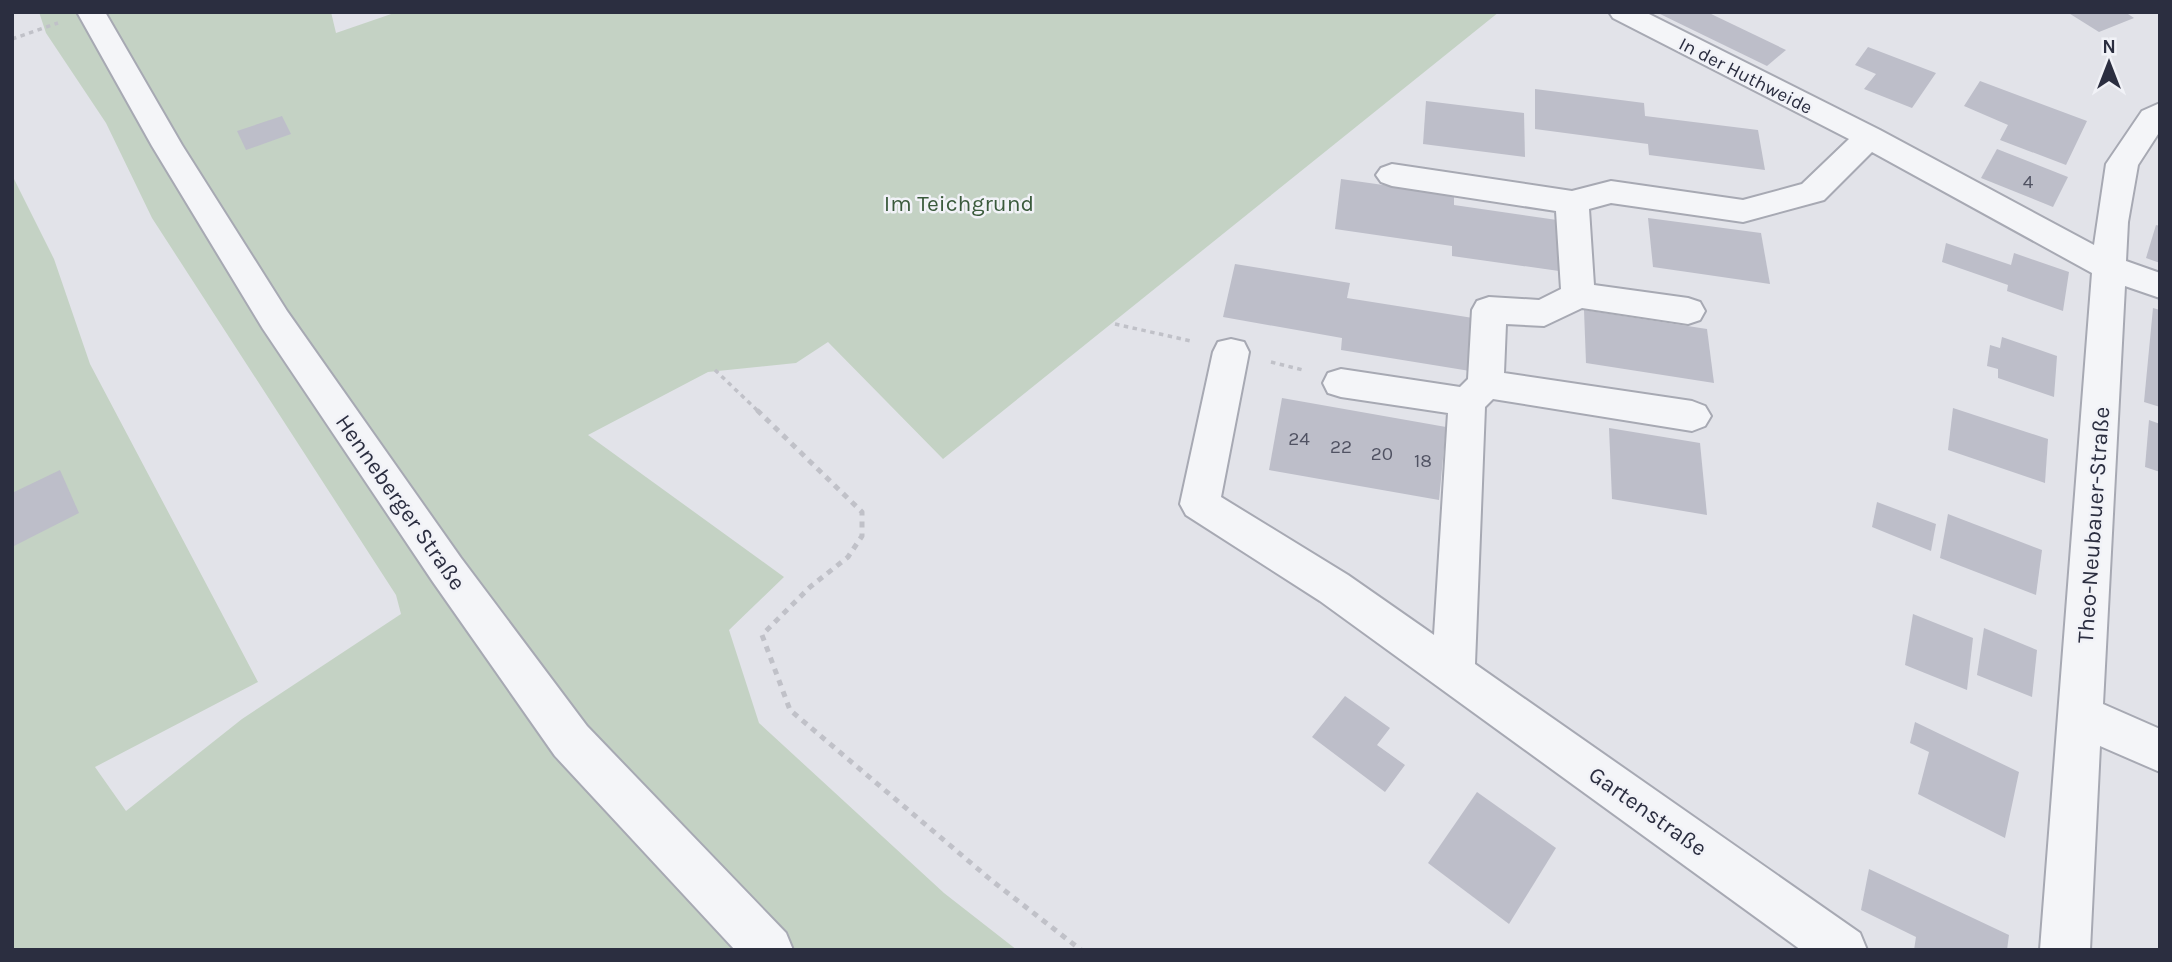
<svg xmlns="http://www.w3.org/2000/svg" width="2172" height="962" font-family="Karla,sans-serif">
	<rect width="100%" height="100%" fill="#e2e3e9"/>
	<path fill="#c4d2c4" d="M39 12H331L336 33 397 12H1499L943 459 828 342 796 363 708 372 588 435 784 577 729 630 759 723 944 893 1017 950H12V175L54 259 90 364 258 682 95 767 126 811 242 719 401 614 396 595 152 218 106 123 46 33Z"/>
	<g fill="#bdbec9">
		<path d="M1662 12H1707L1786 50 1767 66 1660 14Z"/>
		<path d="M2067 12H2125L2134 18 2099 32Z"/>
		<path d="M1868 47 1936 73 1912 108 1864 89 1876 74 1855 65Z"/>
		<path d="M1980 81 2087 121 2066 165 2000 140 2008 125 1964 106Z"/>
		<path d="M1535 89 1644 103 1645 116 1758 130 1765 170 1649 155 1648 144 1535 129Z"/>
		<path d="M1426 101 1524 113 1525 157 1423 144Z"/>
		<path d="M282 116 291 134 246 150 237 131Z"/>
		<path d="M1997 149 2068 177 2053 207 1981 178Z"/>
		<path d="M1341 179 1454 195V205L1564 221 1566 272 1452 256V246L1335 229Z"/>
		<path d="M1648 218 1761 233 1770 284 1653 267Z"/>
		<path d="M2156 225 2160 226V263L2146 258Z"/>
		<path d="M1946 243 2011 265 2014 253 2069 272 2063 311 2007 291 2008 285 1942 262Z"/>
		<path d="M1235 264 1350 283 1347 298 1473 318 1470 371 1341 350 1342 338 1223 317Z"/>
		<path d="M2153 308 2160 310V407L2144 402Z"/>
		<path d="M1584 310 1707 329 1714 383 1586 363Z"/>
		<path d="M2002 337 2057 356 2054 397 1998 378V369L1987 366 1990 345 2000 348Z"/>
		<path d="M1282 398 1446 427 1439 500 1269 470Z"/>
		<path d="M1953 408 2048 439 2045 483 1948 450Z"/>
		<path d="M2149 420 2160 424V472L2145 467Z"/>
		<path d="M1609 428 1700 443 1707 515 1612 499Z"/>
		<path d="M60 470 79 513 12 547V493Z"/>
		<path d="M1877 502 1936 524 1931 551 1872 527Z"/>
		<path d="M1948 514 2042 550 2036 595 1940 558Z"/>
		<path d="M1913 614 1973 638 1967 690 1905 665Z"/>
		<path d="M1984 628 2037 650 2032 697 1977 675Z"/>
		<path d="M1345 696 1390 728 1377 745 1405 765 1385 792 1312 737Z"/>
		<path d="M1915 722 2019 772 2005 838 1918 794 1929 752 1910 743Z"/>
		<path d="M1477 792 1556 848 1509 924 1428 863Z"/>
		<path d="M1869 869 2009 935 2007 950H1914L1916 937 1861 910Z"/>
	</g>
	<g fill="none" stroke-linecap="round" stroke-linejoin="round">
		<g stroke="#a7a9b3" stroke-width="4">
			<g id="minor">
				<path d="M77 12H105L182 145 287 311 461 558 587 726 786 933 793 950H735L555 756 433 582 263 329 152 146Z"/>
				<path d="M1609 12H1645L1880 130 2094 245 2106 164 2142 111 2160 103V131L2138 165 2128 222 2126 261 2160 273V298L2125 286 2103 704 2160 729V772L2100 746 2090 950H2040L2092 273 1872 152 1824 200 1743 222 1611 203 1589 209 1594 285 1688 298 1700 302 1705 311 1700 320 1688 324 1582 308 1544 326 1506 324 1504 373 1692 401 1705 406 1711 416 1705 426 1692 431 1493 399 1485 407 1475 664 1860 933 1867 950H1801L1320 601 1186 515 1180 504 1213 352 1218 342 1231 339 1244 342 1249 352 1221 497 1348 575 1434 635 1448 413 1341 397 1328 393 1323 383 1328 373 1341 369 1460 387 1468 379 1472 310 1477 301 1489 297 1539 300 1561 289 1556 211 1392 186 1381 182 1376 175 1381 168 1392 164 1572 191 1611 181 1743 200 1802 184 1849 139 1613 18Z"/>
			</g>
		</g>
		<g stroke="#c0c1c8" stroke-width="3.5" stroke-dasharray="4.5 4.5" stroke-linecap="butt">
			<path d="M12 39 58 23"/>
			<path d="M1115 324 1191 341"/>
			<path d="M1271 362 1303 370"/>
			<path d="M715 370 759 412"/>
		</g>
		<path stroke="#c0c1c8" stroke-width="5" stroke-dasharray="6 6" stroke-linecap="butt" d="M757 410 862 512V536L848 557 810 587 762 635 790 710 991 880 1081 950"/>
		<use href="#minor" fill="#f4f5f8" fill-rule="evenodd"/>
	</g>
	<g text-anchor="middle" stroke-width="5" stroke-linejoin="round" paint-order="stroke">
		<g font-size="19" fill="#2b2e40" stroke="#f1f2f7">
			<text transform="translate(1746 75) rotate(27)" y="7">In der Huthweide</text>
		</g>
		<g font-size="19" fill="#505262">
			<text x="2028" y="188">4</text>
			<text x="1299" y="445">24</text>
			<text x="1341" y="453">22</text>
			<text x="1382" y="460">20</text>
			<text x="1423" y="467">18</text>
		</g>
		<g font-size="23" fill="#3a5a3b" stroke="#f1f2f7">
			<text x="959" y="211">Im Teichgrund</text>
		</g>
		<g font-size="23" fill="#2b2e40" stroke="#f1f2f7">
			<text transform="translate(401 502) rotate(55)" y="8">Henneberger Straße</text>
			<text transform="translate(2093 525) rotate(-86)" y="8">Theo-Neubauer-Straße</text>
			<text transform="translate(1648 811) rotate(35)" y="8">Gartenstraße</text>
		</g>
	</g>
	<rect width="2172" height="962" fill="none" stroke="#2b2e40" stroke-width="28"/>
	<g transform="translate(2109 63)" stroke="#f1f2f7" stroke-width="5" paint-order="stroke">
	<path d="M0-5L12 26L0 18L-12 26Z" fill="#2b2e40"/>
	<text y="-10" font-size="19" font-weight="bold" text-anchor="middle" fill="#2b2e40">N</text>
	</g>
</svg>
